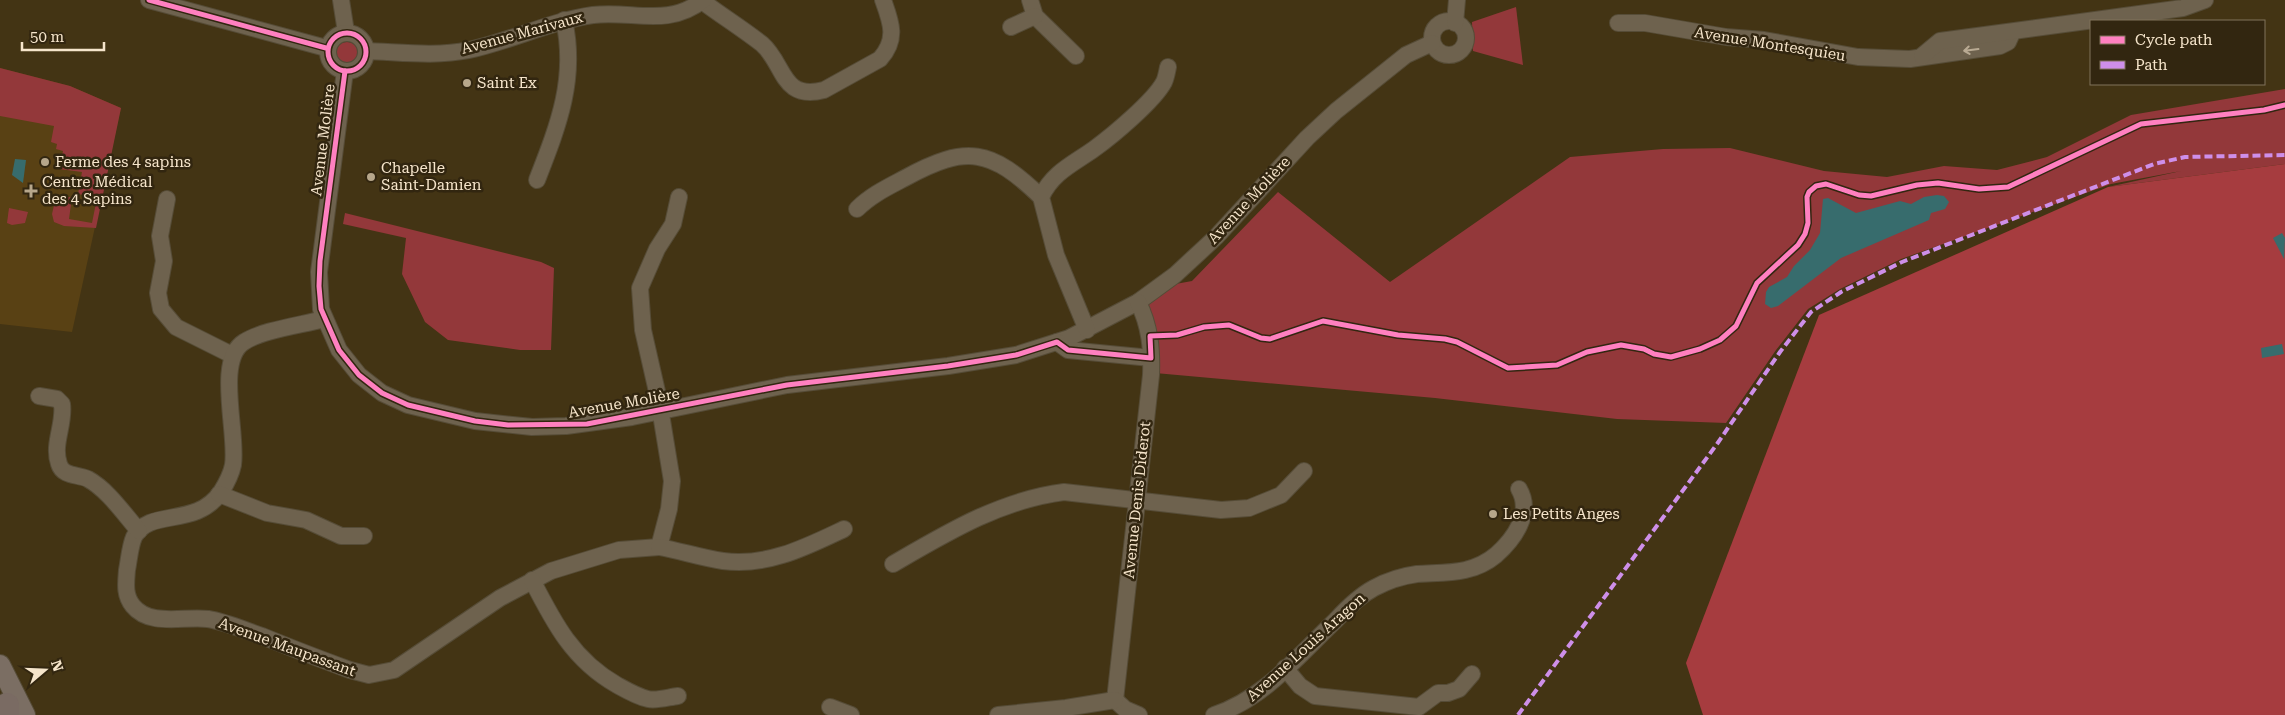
<svg xmlns="http://www.w3.org/2000/svg" width="2285" height="715" font-family="'Roboto Serif',serif">
	<rect width="100%" height="100%" fill="#433414"/>
	<path fill="#594114" d="M0 68 70 86 121 108 72 332 0 324Z"/>
	<g fill="#93383a">
		<path d="M1516 7 1523 65 1473 51 1472 22Z"/>
		<circle cx="347" cy="53" r="11"/>
		<path d="M0 68 70 86 121 108 96 228 64 226 54 222 52 214 56 197H72L69 219 92 223 97 198 78 194 82 172 59 169 63 151 56 149 57 144 51 142 54 126 0 116Z"/>
		<path d="M2285 89V164L2108 187 2181 171 2111 184 1901 259 1840 289 1808 309 1776 350 1726 423 1617 419 1435 398 1155 373 1145 301 1170 285 1192 281 1278 192 1390 282 1570 157 1663 149 1730 148 1824 171 1887 177 1944 166 1997 170 2047 157 2131 115Z"/>
		<path d="M9 208 28 212 25 223 12 225 7 223Z"/>
		<path d="M345 213 541 262 554 268 551 350H520L448 340 425 322 402 274 406 238 343 224Z"/>
	</g>
	<path fill="#a63c3f" d="M2285 164V715H1703L1686 663 1819 315 2108 187Z"/>
	<g fill="#376c6d">
		<path d="M15 159 26 160 23 183 12 175Z"/>
		<path d="M1937 195 1944 196 1949 202 1945 209 1931 213 1929 220 1841 258 1778 306 1771 308 1765 304 1766 292 1769 287 1787 277 1794 266 1810 250 1820 233 1823 199 1828 198 1856 213 1900 201 1911 204 1924 197Z"/>
		<path d="M2282 233 2285 238 2284 259 2273 238Z"/>
		<path d="M2282 344 2284 354 2262 358 2261 348Z"/>
	</g>
	<g fill="none" stroke-linecap="round" stroke-linejoin="round">
		<g stroke="#564c37" stroke-width="18">
			<g id="minor">
				<path d="M149 0 326 48"/>
				<path d="M341 0 346 32"/>
				<path d="M1030 0 1035 16 1076 56"/>
				<path d="M702 1C722 16 743 29 762 44 785 64 781 101 824 90L880 59C898 39 891 22 883 0"/>
				<circle cx="1449" cy="38" r="17"/>
				<path d="M1455 23 1457 0"/>
				<path d="M1618 23H1645L1726 37 1764 40 1858 57 1910 59 2000 46 2008 42 2012 33"/>
				<path d="M1011 27 1035 16"/>
				<circle cx="347" cy="52" r="19"/>
				<path d="M366 51C400 52 435 57 469 50 511 41 550 21 593 15 632 10 668 28 703 0"/>
				<path d="M1922 56 1940 41 2183 8 2205 0"/>
				<path d="M345 71 319 272 321 309 339 350 359 375 382 393 408 405 475 421 532 427 566 426 632 417 787 385 948 366 1016 355 1069 338 1138 302 1175 275 1216 237 1307 138 1336 111 1406 55 1432 43"/>
				<path d="M537 180C558 126 577 79 564 20"/>
				<path d="M167 199 160 236 164 261 158 293 161 309 176 327 232 355"/>
				<path d="M857 209C871 195 888 187 905 178 967 144 991 149 1041 197"/>
				<path d="M324 319C302 325 262 330 244 342 215 360 238 434 233 465 231 475 226 484 221 492 195 529 150 507 134 537 130 546 129 560 127 570 126 583 124 595 133 606 150 627 184 616 208 619 226 622 244 630 262 636 291 648 320 659 350 670L369 675 394 670 500 598 551 571 619 550 659 547 669 509 672 481 658 396 643 330 640 288 657 249 673 224 679 197"/>
				<path d="M1087 330 1056 255 1041 197C1053 172 1073 164 1094 149 1112 136 1154 101 1164 82 1166 78 1167 72 1168 67"/>
				<path d="M1057 342 1068 350 1151 358"/>
				<path d="M39 396 57 399 62 404C65 424 52 444 59 464 63 477 78 474 88 479 108 490 124 514 139 531"/>
				<path d="M219 494 267 513 306 520 341 536H364"/>
				<path d="M659 547C681 551 702 558 723 561 767 567 806 547 844 529"/>
				<path d="M893 564C948 532 1001 500 1064 492L1221 510 1249 508 1281 495 1304 471"/>
				<path d="M532 580C554 623 573 660 617 685 626 690 638 697 648 699 657 701 669 697 678 696"/>
				<path d="M1285 668 1300 686 1315 696 1419 707 1438 693H1448L1459 689 1472 674"/>
				<path d="M1115 700 1151 375C1152 349 1150 326 1138 302"/>
				<path d="M1115 700 1125 709 1139 715"/>
				<path d="M830 707 851 715"/>
				<path d="M998 715 1066 708 1115 700"/>
				<path d="M1214 715C1264 699 1299 655 1336 620 1347 608 1359 596 1374 588 1387 581 1402 576 1417 574 1446 572 1472 575 1496 555 1514 539 1533 513 1519 489"/>
			</g>
		</g>
		<g stroke="#564c37" stroke-width="22">
			<path id="major" d="M0 665 25 715"/>
		</g>
		<g stroke="#564c37" stroke-width="26">
			<path id="highway" d="M7 715V705"/>
		</g>
		<use href="#minor" stroke="#6e624e" stroke-width="16"/>
		<use href="#major" stroke="#7b6e63" stroke-width="20"/>
		<use href="#highway" stroke="#7a6b63" stroke-width="24"/>
		<path stroke="#ce8fe9" stroke-width="4" stroke-dasharray="8 4" stroke-linecap="butt" d="M1518 715 1717 444 1780 352 1811 312 1841 292 1902 262 2154 164 2185 157 2285 155"/>
		<g stroke="#322610" stroke-width="8">
			<g id="cycleway">
				<path d="M149 0 326 48"/>
				<circle cx="347" cy="52" r="19"/>
				<path d="M345 71 320 261 319 286 321 309 339 350 359 375 382 393 408 405 475 421 508 425 587 424 787 385 948 366 1016 355 1057 342 1068 350 1151 358 1150 336 1177 335 1204 327 1229 325 1261 338 1270 339 1323 321 1398 335 1445 339 1457 342 1508 368 1557 365 1587 352 1621 345 1644 349 1654 354 1671 357 1700 349 1720 340 1736 326 1757 283 1798 245 1805 234 1808 223 1807 197 1809 192 1816 186 1826 184 1859 195 1871 196 1917 185 1938 183 1979 189 2008 187 2141 124 2264 110 2285 105"/>
			</g>
		</g>
		<use href="#cycleway" stroke="#ff80c0" stroke-width="5"/>
	</g>
	<defs><path id="oneway-shaft" d="M-6 0H5M1.5-3L5.5 0L1.5 3" fill="none" stroke-width="1.6" stroke-linecap="round" stroke-linejoin="round" transform="scale(1.25)"/></defs>
	<use stroke="#b9aa93" href="#oneway-shaft" transform="translate(1971 50) rotate(173)"/>
	<g fill="#b7a78b" stroke="#322610" stroke-width="2">
		<circle cx="467" cy="83" r="5"/>
		<circle cx="45" cy="162" r="5"/>
		<circle cx="371" cy="177" r="5"/>
		<path d="M28.5 183.5h5v5h5v5h-5v5h-5v-5h-5v-5h5z"/>
		<circle cx="1493" cy="514" r="5"/>
	</g>
	<g text-anchor="middle" stroke-width="5" stroke-linejoin="round" paint-order="stroke">
		<g font-size="15" fill="#f6e5cb" stroke="#322610">
			<text transform="translate(522 33) rotate(-15)" y="5">Avenue Marivaux</text>
			<text transform="translate(1770 44) rotate(9)" y="5">Avenue Montesquieu</text>
			<text transform="translate(323 140) rotate(-83)" y="5">Avenue Molière</text>
			<text transform="translate(1249 200) rotate(-47)" y="5">Avenue Molière</text>
			<text transform="translate(624 403) rotate(-10)" y="5">Avenue Molière</text>
			<text transform="translate(1137 500) rotate(-84)" y="5">Avenue Denis Diderot</text>
			<text transform="translate(287 647) rotate(20)" y="5">Avenue Maupassant</text>
			<text transform="translate(1306 647) rotate(-42)" y="5">Avenue Louis Aragon</text>
		</g>
		<g font-size="15" fill="#f6e5cb" stroke="#322610" text-anchor="start">
			<text x="477" y="88">Saint Ex</text>
			<text x="55" y="167">Ferme des 4 sapins</text>
			<text x="381" y="173">Chapelle<tspan x="381" dy="17">Saint-Damien</tspan></text>
			<text x="42" y="187">Centre Médical<tspan x="42" dy="17">des 4 Sapins</tspan></text>
			<text x="1503" y="519">Les Petits Anges</text>
		</g>
	</g>
	<rect x="2090" y="20" width="175" height="65" fill="#322610" stroke="#80725b"/>
	<rect x="2100" y="36" width="25" height="8" fill="#ff80c0" stroke="#80725b"/>
	<text x="2135" y="45" font-size="15" fill="#f6e5cb">Cycle path</text>
	<rect x="2100" y="61" width="25" height="8" fill="#ce8fe9" stroke="#80725b"/>
	<text x="2135" y="70" font-size="15" fill="#f6e5cb">Path</text>
	<g transform="translate(45 670) rotate(71)" stroke="#322610" stroke-width="4" paint-order="stroke">
	<path d="M0-4L9 19L0 12L-9 19Z" fill="#f6e5cb"/>
	<text y="-8" font-size="14" font-weight="bold" text-anchor="middle" fill="#f6e5cb">N</text>
	</g>
	<path d="M22 42v8h82v-8" fill="none" stroke="#f6e5cb" stroke-width="2.5"/>
	<text x="30" y="42" font-size="15" fill="#f6e5cb" stroke="#322610" stroke-width="4" paint-order="stroke">50 m</text>
</svg>
